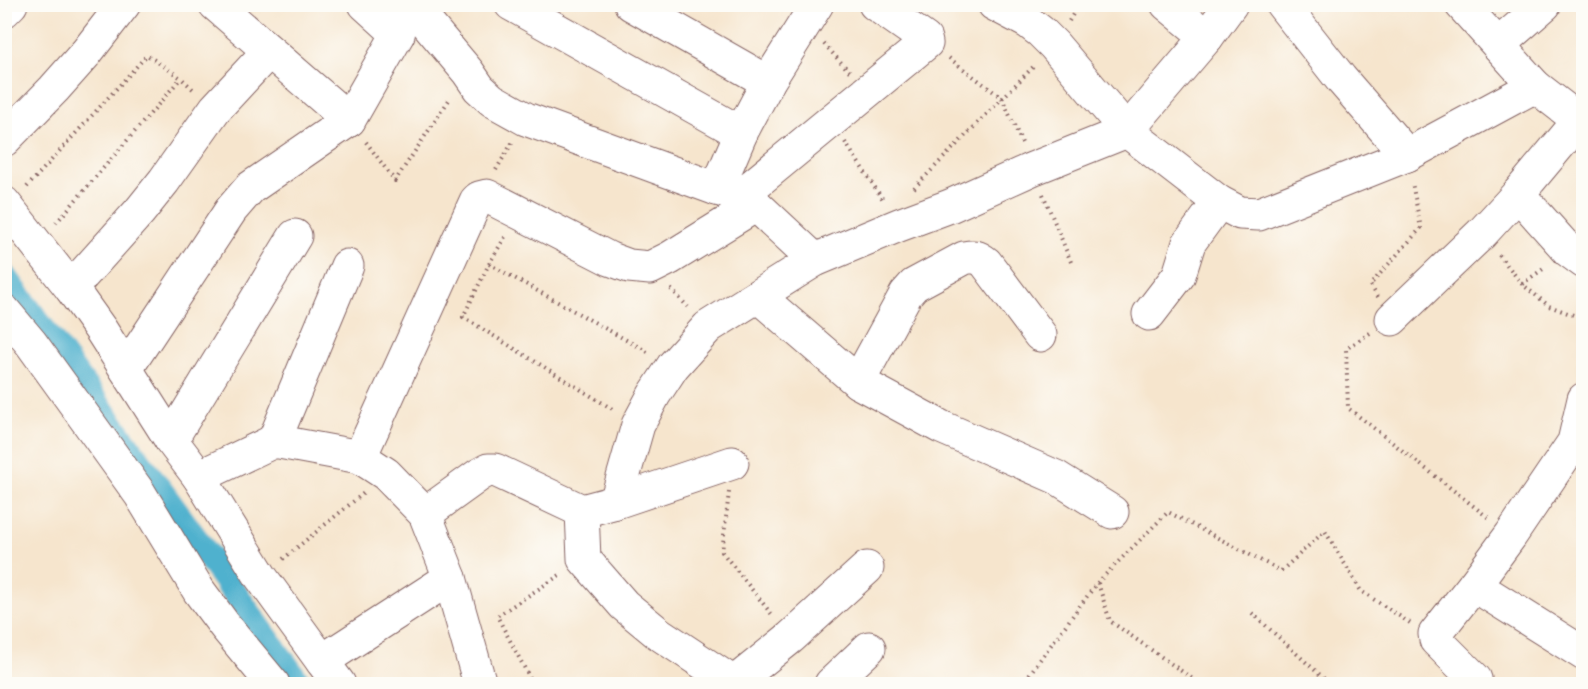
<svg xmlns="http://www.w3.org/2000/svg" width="1588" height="689" font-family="Kalam,sans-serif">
	<rect width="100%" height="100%" fill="#fdfcf7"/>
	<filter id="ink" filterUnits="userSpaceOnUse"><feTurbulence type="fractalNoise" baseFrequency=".0167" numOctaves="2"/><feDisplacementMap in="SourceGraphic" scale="12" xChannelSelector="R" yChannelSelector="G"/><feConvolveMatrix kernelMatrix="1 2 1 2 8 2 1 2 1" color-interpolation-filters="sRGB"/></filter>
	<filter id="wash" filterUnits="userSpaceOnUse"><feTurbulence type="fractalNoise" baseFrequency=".008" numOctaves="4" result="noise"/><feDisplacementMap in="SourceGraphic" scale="24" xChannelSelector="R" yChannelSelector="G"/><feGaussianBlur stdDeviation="1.35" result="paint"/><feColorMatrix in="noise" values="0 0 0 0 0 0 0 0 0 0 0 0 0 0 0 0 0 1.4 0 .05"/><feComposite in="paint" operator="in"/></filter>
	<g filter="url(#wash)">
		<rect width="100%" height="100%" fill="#f6e5cd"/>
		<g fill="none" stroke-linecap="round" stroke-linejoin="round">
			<path stroke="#4fb1ce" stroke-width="26" d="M4 276 216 567 299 684"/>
		</g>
	</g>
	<g filter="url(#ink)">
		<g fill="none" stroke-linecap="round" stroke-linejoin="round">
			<g stroke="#866464" stroke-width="35">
				<g id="minor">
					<path d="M215 4 349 120"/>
					<path d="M365 4 398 34"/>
					<path d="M411 4 468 72 479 88 492 100 526 119 717 189 740 196 756 205 815 260"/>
					<path d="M511 4 741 133"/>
					<path d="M631 4 768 82"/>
					<path d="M994 4 1028 22 1041 32 1054 45 1127 131 1219 202 1240 213 1259 214 1407 155 1535 86"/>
					<path d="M1167 4 1207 37"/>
					<path d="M1282 4 1341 79 1407 155"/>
					<path d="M1461 4 1535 86 1584 124"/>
					<path d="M4 11 11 4"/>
					<path d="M1498 45 1545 4"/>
					<path d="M268 52 215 109 164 181 140 211 71 288 101 330 171 440 199 477 261 577 322 661 450 578"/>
					<path d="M4 140 54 89 86 53 124 4"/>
					<path d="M717 189 741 133 768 82 817 4"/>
					<path d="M1518 194 1569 251 1584 262"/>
					<path d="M740 196 926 43 925 39 875 4"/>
					<path d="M4 203 71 288"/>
					<path d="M758 296 858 382 941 427 1056 477 1112 512"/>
					<path d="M4 311 31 343 140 494 199 591 225 626 273 684"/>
					<path d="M1149 314 1179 275 1189 243 1219 202"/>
					<path d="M1392 319 1482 233 1518 194 1579 121"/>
					<path d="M126 369 231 210 250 188 349 120 398 34 406 4"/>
					<path d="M858 382 906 294 914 285 964 258C974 256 978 256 986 263L1040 335"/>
					<path d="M171 440 295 236"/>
					<path d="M274 441 347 266"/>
					<path d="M360 457 476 201 479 198 487 196 610 259 629 266 650 268 670 258 756 205"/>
					<path d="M199 477 274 441 360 457 386 474 425 514 450 578 480 684"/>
					<path d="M616 502 638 425 654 395 673 366 708 327 815 260 899 225 950 206 1032 169 1127 131 1207 37 1231 4"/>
					<path d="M582 511 584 559 624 605 658 633 735 684"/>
					<path d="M425 514 479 475 488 470H495L582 511 616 502 732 463"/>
					<path d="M1474 585 1584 654"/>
					<path d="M322 661 339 684"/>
					<path d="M734 683 790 638 867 568"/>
					<path d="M831 684 869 648"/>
					<path d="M1476 684 1475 679 1436 640 1435 634 1474 585 1511 535 1574 442 1584 399"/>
				</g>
			</g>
			<g stroke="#866464" stroke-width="4" stroke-dasharray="1.5 4.5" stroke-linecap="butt">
				<path d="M1069 21 1079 4"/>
				<path d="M824 44 850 72"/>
				<path d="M949 58 1002 98 1022 143"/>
				<path d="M366 142 395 181 451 97"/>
				<path d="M845 142 884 201"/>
				<path d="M496 170 512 143"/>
				<path d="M27 187 147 55 181 78 195 91"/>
				<path d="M914 188 1035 65"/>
				<path d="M1043 194 1071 262"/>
				<path d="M56 223 181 78"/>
				<path d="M505 237 489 264 463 317 614 410"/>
				<path d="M1499 255 1522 284 1549 306 1584 319"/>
				<path d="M489 264 648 352"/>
				<path d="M1522 284 1546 267"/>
				<path d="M671 289 688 307"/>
				<path d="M1378 297 1370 285 1421 228 1412 183"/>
				<path d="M1370 333 1346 349 1348 408 1490 519"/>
				<path d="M729 492 722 552 773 616"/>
				<path d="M283 559 365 492"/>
				<path d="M1098 583 1110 621 1200 684"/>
				<path d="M1252 613 1330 684"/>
				<path d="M533 684 497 616 563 573"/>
				<path d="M1022 684 1097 583 1168 512 1281 571 1325 531 1361 591 1410 623"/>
			</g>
			<use href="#minor" stroke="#fff" stroke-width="33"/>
		</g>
	</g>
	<rect width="1588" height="689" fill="none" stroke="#fdfcf7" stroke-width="24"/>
</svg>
